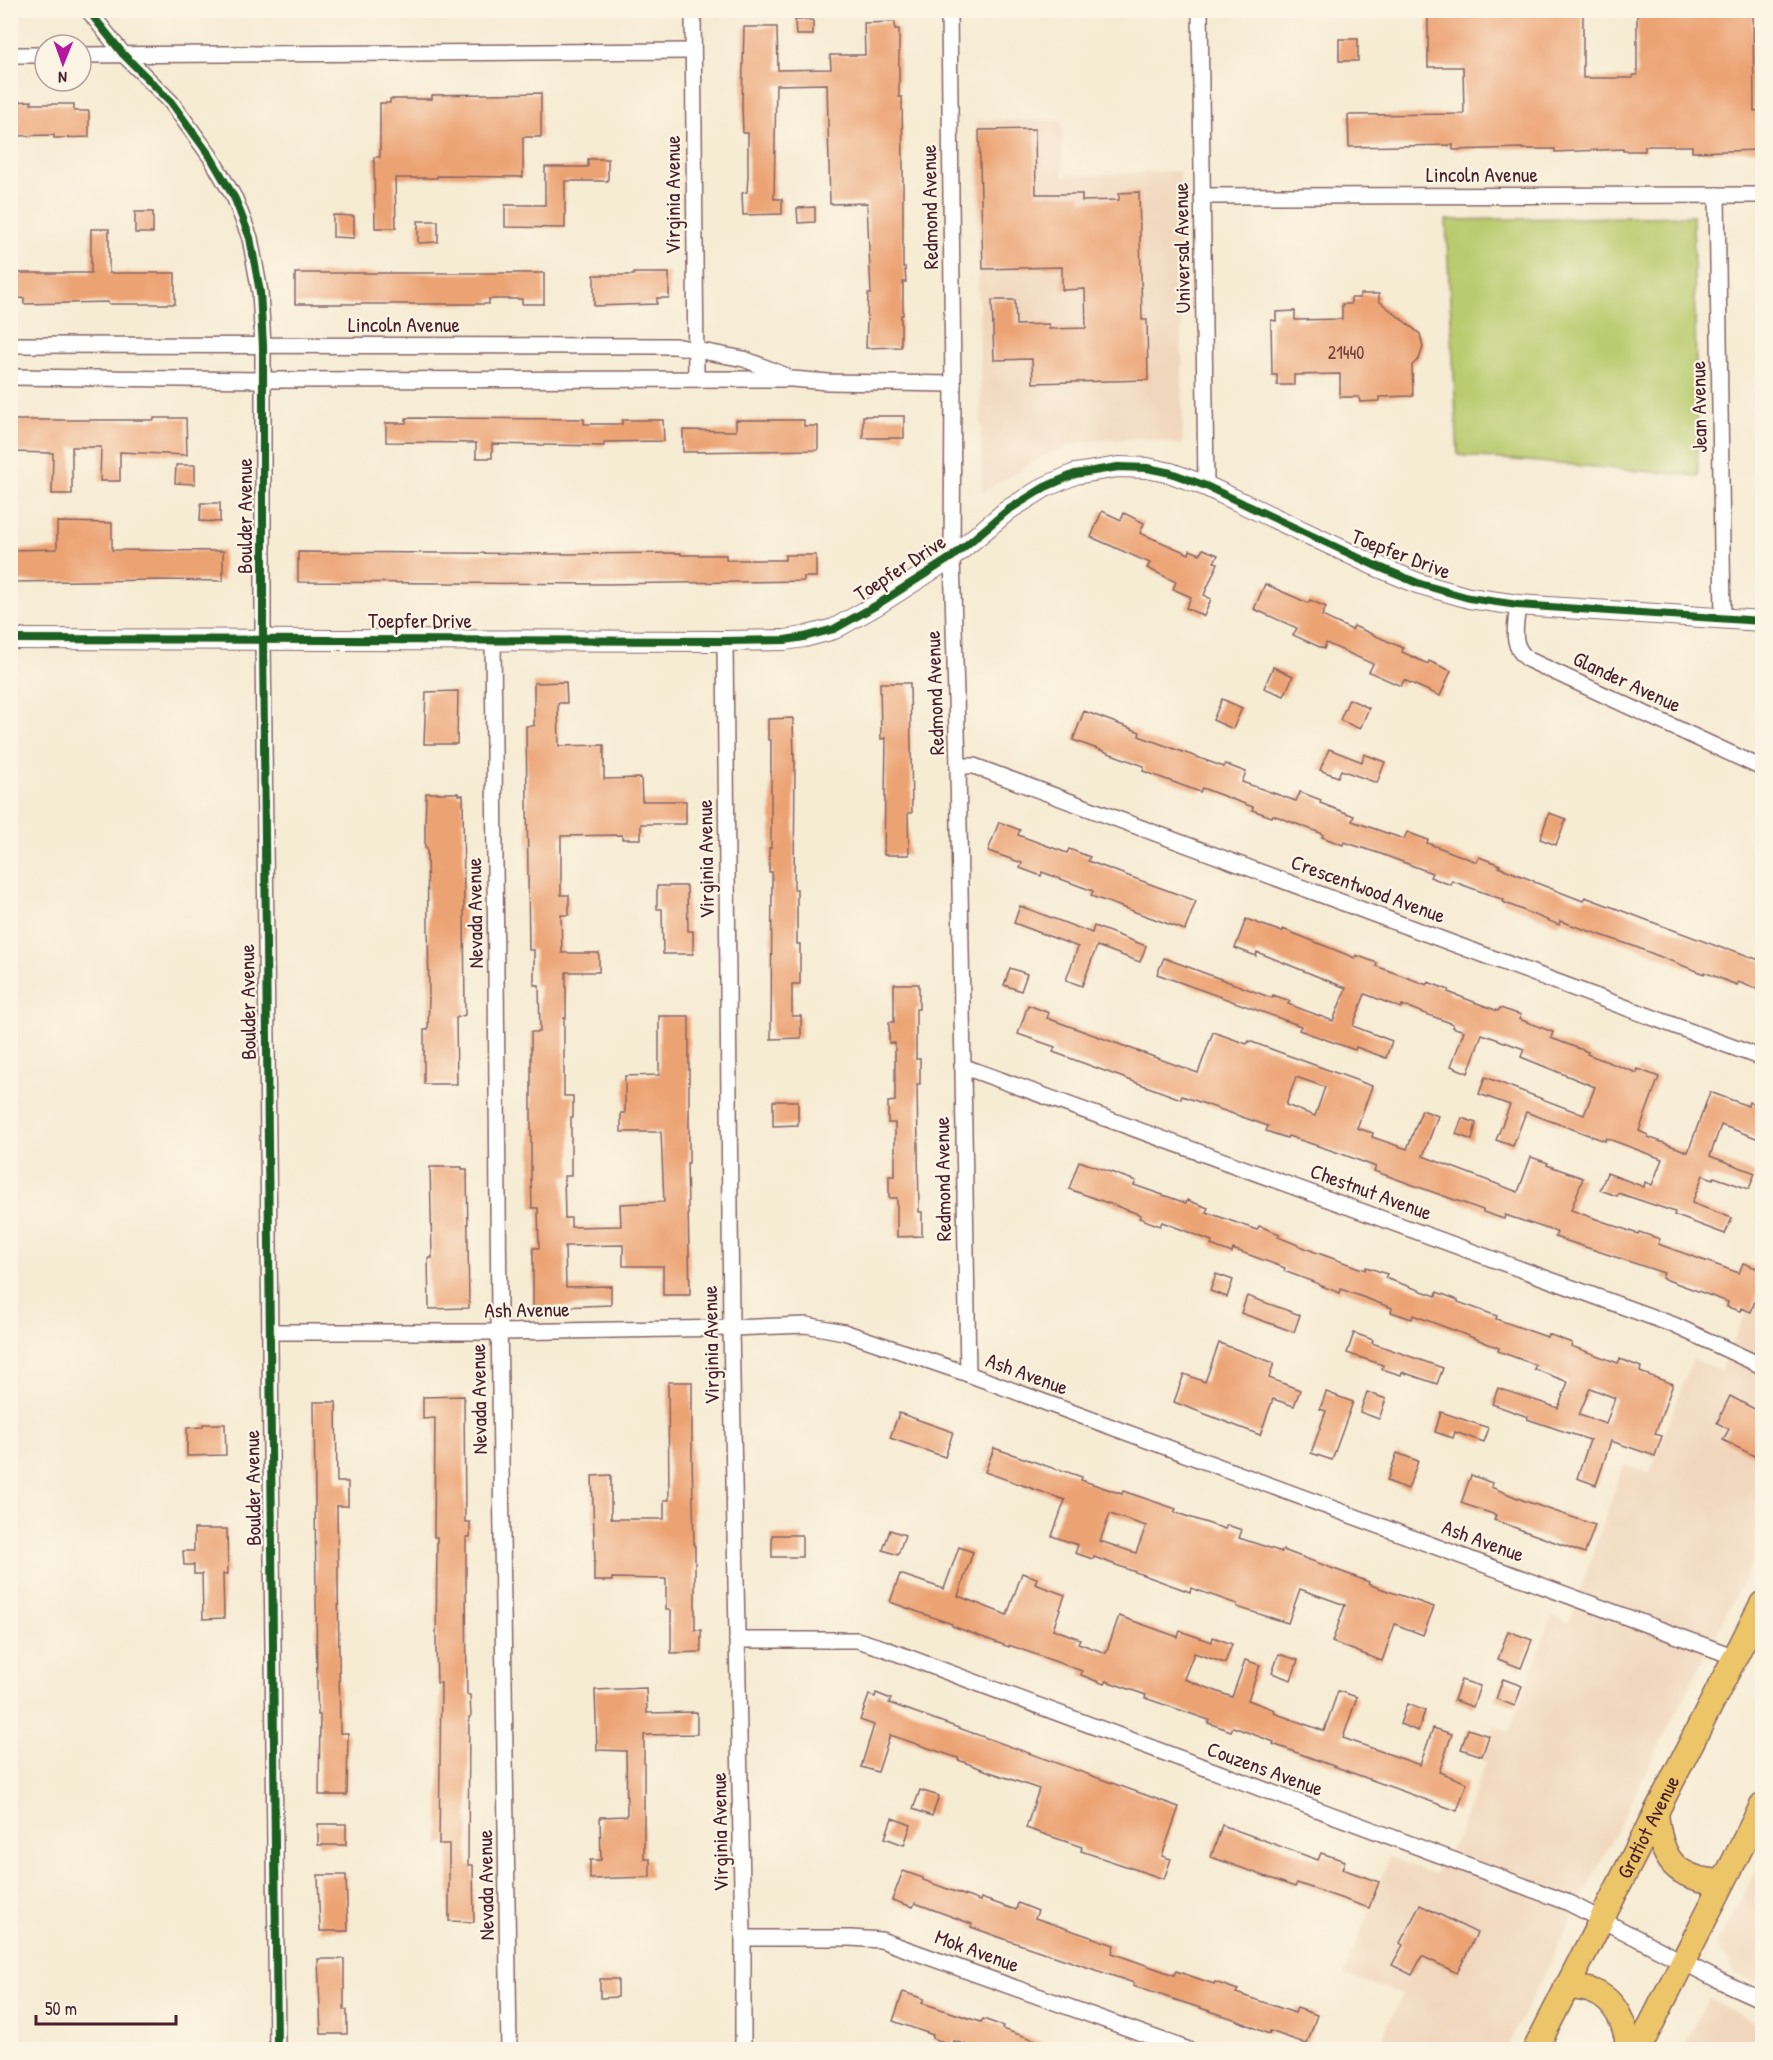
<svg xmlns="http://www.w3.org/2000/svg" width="1773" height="2060" font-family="'Patrick Hand',sans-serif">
	<rect width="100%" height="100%" fill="#fcf5e5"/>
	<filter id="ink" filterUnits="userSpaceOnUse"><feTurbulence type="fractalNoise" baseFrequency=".0167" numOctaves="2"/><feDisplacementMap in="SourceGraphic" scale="12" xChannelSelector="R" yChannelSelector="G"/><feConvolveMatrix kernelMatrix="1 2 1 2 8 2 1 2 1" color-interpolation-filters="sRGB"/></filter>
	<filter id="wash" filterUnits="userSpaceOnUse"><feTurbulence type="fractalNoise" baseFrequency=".008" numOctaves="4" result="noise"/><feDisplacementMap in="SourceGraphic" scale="24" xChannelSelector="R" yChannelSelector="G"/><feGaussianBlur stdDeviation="1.35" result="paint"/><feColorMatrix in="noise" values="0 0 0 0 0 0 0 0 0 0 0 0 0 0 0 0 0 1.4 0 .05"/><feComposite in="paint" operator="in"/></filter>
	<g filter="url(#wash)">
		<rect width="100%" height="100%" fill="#f6ebd3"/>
		<g fill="#f0d6bc">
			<path d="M1062 120 1063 176 1180 171 1183 445 1140 438 1083 442 1049 453 982 493 976 121Z"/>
			<path d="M1762 1280V1543L1506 2049H1377L1402 1994 1344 1975 1389 1857 1435 1874 1457 1839 1486 1762 1482 1760 1494 1727 1509 1732 1552 1616 1569 1623 1623 1465 1650 1473 1692 1360 1720 1369Z"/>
			<path d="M1762 1860V1985L1733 1972 1717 1945Z"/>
			<path d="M1708 1999 1762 2026V2049H1683Z"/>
		</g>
		<path fill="#b9cb6e" stroke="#82754c" stroke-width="1.5" d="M1693 216 1698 476 1458 455 1446 220Z"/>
		<g id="blocks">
			<g fill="#eca373" fill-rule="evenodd">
				<path d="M1428 10H1583V78H1633V75H1637V10H1753L1754 111 1762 110V150L1692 152V146H1645V151H1623V149L1555 152V149H1522V148L1453 150V145L1349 147 1348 115 1464 114 1463 67H1428Z"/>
				<path d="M795 20H813V35H796Z"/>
				<path d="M895 22V29H899V97H902L903 165V267H905L906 282H903V315H901V347L866 348 868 294H871L867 203 830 204 827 84 776 85 774 199H782V214L743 215 742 193 747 192 748 176V133H743L742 106 744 27H777L778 70 831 69 830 55H865L864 23Z"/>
				<rect x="1339" y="39" width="19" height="22"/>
				<path d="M541 93V137H523V177L437 176V178H395L396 228H375L374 157H380V103H390V99H432V95Z"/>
				<path d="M32 101 31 104H74V111H89V137L54 138V135L12 136 11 102Z"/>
				<path d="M1035 129 1036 194H1082V201L1119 200V193L1139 192 1142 320H1147L1148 380 1033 383 1032 359 994 360 992 300H1015L1016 325 1049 324V329L1086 328 1085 289 1062 290V267L983 269 979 130Z"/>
				<path d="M588 159H608V181H565V228L505 227V205H545V167H588Z"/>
				<path d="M815 207V222L798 223 797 208Z"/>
				<rect x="135" y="212" width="18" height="21"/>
				<path d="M333 215 354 216V238L333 237Z"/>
				<path d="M418 221H438V242L418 243Z"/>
				<path d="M91 229H109V273H175V304H108V302L24 304V298L11 299V273H91Z"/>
				<path d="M295 273H544V304H522V299H489V304H295Z"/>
				<path d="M634 273H669V298H657V304L594 306V275H634Z"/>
				<path d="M1360 294H1379V301L1420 334 1423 347 1419 359 1412 365 1413 396 1379 397V401L1360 402 1359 397H1340V374L1294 375V385H1277V375H1272L1271 320 1276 321V312L1295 311V320L1342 319V304H1351V298H1360Z"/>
				<rect x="863" y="416" width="41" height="22"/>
				<path d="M154 418H186L187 455 120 452V481H100L101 447H72V494H52L53 453 10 452V420H154Z"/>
				<path d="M406 418 584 419V424H622V420H663L664 441 604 442V446L492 444V458H476V443L386 442V423H406Z"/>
				<path d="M736 420H804V426H818V450L683 452V430L736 431Z"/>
				<path d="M176 465H195V484L175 483Z"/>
				<path d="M201 503H220V522L200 521Z"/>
				<path d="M1102 511 1121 520 1124 513 1144 523 1140 533 1189 554 1190 550 1200 554 1203 549 1218 555 1214 562 1218 563 1204 595 1211 599 1204 616 1186 608 1191 597 1173 589 1176 582 1147 568 1150 563 1091 537Z"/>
				<path d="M57 522 112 523V550L223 551V581L161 580 10 582V550L57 549Z"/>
				<path d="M298 552 568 554 681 553V555H726V560H785V555H816V577H804V581L605 584 298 582Z"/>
				<path d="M1265 584 1308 603 1310 600 1326 607 1322 616 1352 630 1354 626 1403 648 1402 652 1428 664 1429 661 1451 671 1440 696 1404 680 1401 686 1369 672 1373 664 1326 643 1324 649 1293 635 1297 628 1254 609Z"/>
				<path d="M1273 667 1293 676 1284 696 1264 688Z"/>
				<path d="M566 682 567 703H558L559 746 604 745V779L641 778 642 801H686V824H641V839H622V835L561 836V895H569V915H561L562 953H599V972H566V1018H564V1096H573V1117H571V1176H564L565 1218H571V1227L621 1226 620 1204 664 1202 661 1132H621V1113H625V1076L659 1075V1016H689V1163H687L690 1295H663V1266H623V1245L565 1246 566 1287 611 1286V1305L533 1308V1248H539L538 1208H532L531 1177V1032H540L539 985H534V950H529L526 726H534V683Z"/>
				<path d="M880 683H910L912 813H908L909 855H884L886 738 881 739Z"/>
				<path d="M458 691 457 744H424L426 692Z"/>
				<path d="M1222 699 1242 708 1233 729 1213 720Z"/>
				<path d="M1349 699 1369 708 1360 729 1340 720Z"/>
				<path d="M1084 711 1140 732 1139 736 1224 767 1225 764 1246 772 1242 782 1296 801 1300 792 1321 800 1320 803 1354 816 1352 821 1404 839 1407 832 1428 840 1427 843 1477 862 1479 857 1500 865 1499 867 1534 881V882L1583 901 1585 897 1727 950V948L1762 961V991L1738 982 1737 985 1704 972V974L1633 946 1560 921 1559 925 1503 902 1504 900 1452 881 1451 885 1430 877 1432 873 1381 854 1344 842 1343 845 1322 837 1323 834 1273 815 1272 817 1252 810 1253 807 1202 788 1200 792 1143 771 1144 766 1073 740Z"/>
				<path d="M793 718 794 761H795L794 889H797V944H800V984H792V1016H801V1038L771 1039 772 872H769V848H771V740H768V719Z"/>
				<path d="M1329 749 1362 762 1364 754 1385 762 1377 783 1341 770 1338 777 1320 770Z"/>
				<path d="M426 793H458V795H463L465 1015 456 1018 457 1084H424V1030H428L429 997 427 848H425V827Z"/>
				<path d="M1549 813 1566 819 1556 845 1540 839Z"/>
				<path d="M999 822 1020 830 1018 835 1067 853 1069 849 1090 857 1088 861 1196 901 1185 930 1091 896 1093 891 1042 872 1041 876 1020 868 1022 863 988 851Z"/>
				<path d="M657 886H687L688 931H693V954H663L662 909H657Z"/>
				<path d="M1020 906 1092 933 1094 926 1146 946 1140 962 1097 946 1082 986 1066 980 1078 947 1014 923Z"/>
				<path d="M1246 919 1282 932 1283 929 1355 958 1356 955 1377 963 1376 966 1427 985 1428 982 1449 990 1448 992 1498 1011 1500 1008 1521 1015 1519 1019 1553 1032 1551 1038 1588 1052 1587 1054 1637 1073 1638 1069 1659 1077 1639 1131 1648 1135V1137L1688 1152 1710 1092 1748 1106 1749 1102 1762 1107V1130L1759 1139 1721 1125 1710 1156 1755 1173 1749 1189 1714 1177 1713 1179 1703 1175 1692 1203 1732 1218 1725 1234 1674 1215 1675 1212 1618 1193 1617 1196 1600 1190 1607 1173 1644 1187 1645 1182 1652 1185 1662 1159 1606 1138 1605 1141 1526 1112 1513 1146 1496 1140 1510 1105 1479 1094 1485 1077 1584 1115 1595 1087 1521 1057 1524 1049 1482 1034 1468 1073 1451 1066 1464 1031 1452 1027 1453 1024 1402 1005 1401 1008 1365 994 1353 1026 1392 1041 1386 1058 1356 1047 1355 1050 1299 1030 1301 1026 1157 974 1164 958 1272 998 1273 995 1290 1001 1288 1004 1333 1021 1346 988 1257 952 1256 956 1235 948Z"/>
				<path d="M1010 968 1027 974 1021 991 1004 985Z"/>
				<path d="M894 984H919V1009H916V1059H920V1084H917L919 1212H922V1236L897 1237V1198H889V1176H895V1123H888V1102L895 1101V1043H889V1022H894Z"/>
				<path d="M1028 1005 1049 1013 1047 1018 1198 1073 1213 1032 1247 1044 1249 1041 1372 1086 1357 1128 1373 1133 1372 1137 1407 1149 1422 1110 1438 1116 1423 1156 1518 1192 1531 1157 1548 1163 1547 1165 1583 1178 1571 1210 1638 1234 1639 1232 1660 1239 1658 1244 1739 1273 1743 1263 1762 1270V1281L1751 1312 1741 1308 1740 1311 1727 1307 1728 1302 1662 1278 1664 1273 1555 1237 1557 1232 1505 1215 1504 1219 1483 1212V1210L1374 1171 1376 1167 1342 1154 1288 1136 1287 1138 1266 1131 1268 1126 1182 1096 1181 1099 1053 1052 1055 1047 1018 1034ZM1296 1077 1325 1087 1315 1116 1286 1105Z"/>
				<path d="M773 1101H798V1125L773 1126Z"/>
				<path d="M1462 1118 1476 1123 1472 1140 1456 1134Z"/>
				<path d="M1079 1161 1136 1181 1134 1185 1186 1203 1187 1200 1208 1208 1206 1212 1257 1230 1259 1226 1280 1234 1278 1237 1315 1252 1365 1270 1366 1267 1387 1274 1385 1278 1436 1296 1437 1292 1458 1300V1302L1497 1316 1496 1319 1547 1337 1548 1334 1572 1343 1571 1346 1618 1363 1620 1359 1641 1367 1640 1372 1673 1384 1655 1434 1662 1436 1655 1456 1611 1441 1596 1485 1577 1478 1590 1440 1527 1419 1528 1417 1492 1404 1498 1388 1558 1408 1568 1382 1534 1369 1536 1365 1498 1351 1499 1348 1466 1335 1413 1315 1412 1319 1391 1312 1392 1308 1341 1289 1340 1293 1319 1285V1284L1284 1271 1285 1268 1233 1249 1232 1253 1211 1245 1212 1241 1162 1222 1160 1226 1139 1218 1141 1215 1069 1189ZM1590 1388 1615 1398 1606 1424 1579 1415Z"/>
				<path d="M430 1167H462V1169H467L469 1308 429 1309 428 1258H432Z"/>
				<path d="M1216 1274 1233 1280 1227 1297 1210 1291Z"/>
				<path d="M1247 1296 1300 1315 1294 1332 1241 1313Z"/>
				<path d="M1354 1333 1373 1340 1372 1343 1443 1368 1437 1384 1402 1372 1401 1375 1382 1369 1383 1365 1347 1353Z"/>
				<path d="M1219 1343 1274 1363 1269 1378 1300 1390 1294 1406 1273 1399 1260 1435 1174 1402 1184 1374 1205 1382Z"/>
				<path d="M668 1382H692V1458L694 1546H695V1630H701V1652L671 1653V1610H666V1579L612 1578V1581H594V1562H595L592 1476 611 1475V1518L613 1519H664V1500H669Z"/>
				<path d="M1326 1392 1353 1402 1332 1460 1311 1453 1326 1411 1320 1409Z"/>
				<path d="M1367 1392 1386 1399 1379 1419 1360 1412Z"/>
				<path d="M464 1396 465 1522H470V1537H466V1577L467 1695H470L471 1717H469L468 1865H473L474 1922 449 1921V1844H439L441 1683H437L436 1649 437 1537H434L435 1418 423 1419V1397Z"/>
				<path d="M1730 1396 1762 1413V1460L1723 1440 1729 1429 1717 1423Z"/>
				<path d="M314 1402H336L337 1482H348V1506H337L340 1733H348L347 1795H319L320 1715H318L317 1690Z"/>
				<path d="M1441 1412 1489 1428 1484 1442 1455 1432 1453 1438 1435 1432Z"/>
				<path d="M899 1413 953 1432 945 1457 890 1438Z"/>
				<path d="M203 1424H225L226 1455 187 1456V1428L203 1427Z"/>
				<path d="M994 1448 1058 1470 1059 1469 1082 1477 1081 1480 1122 1494 1123 1491 1176 1509 1174 1512 1225 1529 1227 1525 1242 1530 1239 1538 1282 1552 1283 1550 1369 1582 1368 1584 1434 1607 1423 1635 1395 1624 1382 1661 1332 1642 1345 1605 1300 1589 1288 1623 1237 1607V1604L1191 1588 1190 1592 1094 1557 1093 1559 1075 1553 1078 1545 1052 1536 1065 1500 985 1472ZM1110 1514 1146 1526 1136 1553 1100 1541Z"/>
				<path d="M1397 1453 1418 1461 1408 1489 1387 1481Z"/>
				<path d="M1471 1475 1492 1483 1491 1487 1525 1501 1595 1525 1585 1553 1494 1520 1496 1515 1461 1503Z"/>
				<path d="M194 1529H227L228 1574H223L224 1618 203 1619 202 1574H194V1565H184L183 1551H194Z"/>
				<path d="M890 1530 905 1535 898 1555 883 1550Z"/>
				<rect x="772" y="1535" width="30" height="22"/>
				<path d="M959 1547 973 1552 958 1596 1007 1615 1022 1573 1037 1578 1035 1584 1065 1595 1053 1629 1080 1639 1078 1643 1106 1653 1119 1616 1178 1637 1180 1631 1212 1642 1213 1637 1232 1644 1225 1663 1194 1653 1184 1679 1232 1697 1245 1660 1260 1665 1248 1700 1275 1710 1274 1713 1324 1731 1338 1691 1357 1697 1343 1738 1420 1765 1433 1728 1452 1734 1439 1772 1467 1783 1457 1811 1273 1744 1274 1742 1233 1727 1231 1731 1208 1723 1209 1720 1145 1698 1146 1695 1106 1681 1104 1684 1081 1675 1082 1671 1009 1645V1647L952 1626V1624L890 1602 900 1574 944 1589Z"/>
				<path d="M1508 1631 1532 1640 1521 1668 1498 1659Z"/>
				<path d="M1279 1654 1298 1660 1291 1680 1272 1673Z"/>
				<path d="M1503 1679 1522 1686 1515 1706 1496 1699Z"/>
				<path d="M1461 1680 1480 1686 1473 1707 1454 1700Z"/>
				<path d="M646 1688 647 1713 697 1712V1734L644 1735V1859H650V1877L590 1879V1860H601L600 1817 627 1816 626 1751 597 1750 595 1690Z"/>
				<path d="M876 1693 891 1699 889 1703 1179 1807 1162 1856 1171 1859 1164 1879 1081 1851 1082 1847 1026 1828 1039 1789 990 1772 958 1760V1758L890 1735 878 1772 861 1767 874 1725 860 1720 869 1695 875 1697Z"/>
				<path d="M1407 1704 1425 1711 1418 1731 1400 1724Z"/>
				<path d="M1468 1729 1489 1736 1482 1756 1461 1749Z"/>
				<path d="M920 1790 939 1796 932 1816 913 1809Z"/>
				<path d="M892 1818 911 1825 904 1845 885 1838Z"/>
				<rect x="318" y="1824" width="28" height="21"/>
				<path d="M1222 1825 1318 1860 1321 1853 1345 1861 1342 1869 1379 1882 1369 1908 1297 1883 1295 1887 1211 1857Z"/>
				<path d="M903 1871 923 1878V1880L980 1901 981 1898 1016 1910 1018 1903 1038 1911 1035 1918 1114 1945 1112 1953 1174 1975 1176 1971 1214 1984 1215 1982 1238 1990 1236 1993 1295 2013 1297 2008 1317 2015 1307 2044 1270 2031 1269 2034 1234 2019 1133 1986 1134 1983 1013 1942 971 1927 972 1924 915 1903 913 1907 892 1900Z"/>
				<path d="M318 1875H346L348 1931H320Z"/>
				<path d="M1420 1905 1477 1933 1457 1973 1422 1956 1412 1975 1392 1965 1403 1945 1400 1943Z"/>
				<path d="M318 1959H344V2010H347V2034H321Z"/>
				<path d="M600 1979H618V1997L600 1998Z"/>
				<path d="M903 1992 924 1999 922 2003 981 2022 983 2019 1003 2026 1002 2029 1056 2047 1055 2049H978L954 2041 953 2045 932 2038 933 2035 893 2021Z"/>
			</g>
		</g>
	</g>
	<g filter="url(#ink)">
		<use href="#blocks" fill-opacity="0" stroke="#866666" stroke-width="1.5"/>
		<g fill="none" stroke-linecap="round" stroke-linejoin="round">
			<g stroke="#866666" stroke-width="18">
				<g id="minor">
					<path d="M88 10 123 54 171 102 210 156 235 199 250 238 260 292 263 346V639L277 2050"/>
					<path d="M693 10 696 378"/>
					<path d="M949 10 953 384 952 557 958 766 968 1374"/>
					<path d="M1200 10 1206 486"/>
					<path d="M10 55H45"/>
					<path d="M81 55 693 51"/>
					<path d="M1717 195 1723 619"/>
					<path d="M1202 196 1762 195"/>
					<path d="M10 345 675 346 744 359 784 375"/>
					<path d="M10 377 263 380 792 379 828 382 953 384"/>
					<path d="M1518 605C1516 626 1509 646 1529 660L1762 768"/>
					<path d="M493 639 499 1314 509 2050"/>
					<path d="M725 641 731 1328 743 1938V2050"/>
					<path d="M958 766H974L1762 1058"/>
					<path d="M962 1066 1674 1325 1762 1366"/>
					<path d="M269 1332H500L731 1328 806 1325 844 1332 968 1374 1735 1657"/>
					<path d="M737 1640H857L883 1648 1569 1903 1718 1980 1762 2000"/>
					<path d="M743 1938H850L881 1940 1189 2050"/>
				</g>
			</g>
			<g stroke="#866666" stroke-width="22">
				<path id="tertiary" d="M10 639 725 641 785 640 804 637 834 629 875 606 952 557 1008 510 1045 487 1075 474 1118 467 1147 468 1171 473 1206 486 1374 565 1420 584 1469 598 1518 605 1762 621"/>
			</g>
			<g stroke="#866666" stroke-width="27">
				<g id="primary">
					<path d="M1656 1812C1660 1858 1674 1880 1723 1882"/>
					<path d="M1566 1987C1575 1988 1586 1988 1594 1992 1617 2001 1626 2027 1629 2050"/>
					<path id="s1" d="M1535 2050 1762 1604"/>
					<path d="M1638 2050 1762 1806"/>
				</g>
			</g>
			<use href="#minor" stroke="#fff" stroke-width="15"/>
			<use href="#tertiary" stroke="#fff" stroke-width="20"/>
			<use href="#primary" stroke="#edc569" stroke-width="24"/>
			<g stroke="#fcf5e5" stroke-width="11">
				<g id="cycleway">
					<path d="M88 10 123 54 171 102 210 156 235 199 250 238 260 292 263 346V639L277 2050"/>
					<path d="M10 639 725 641 785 640 804 637 834 629 875 606 952 557 1008 510 1045 487 1075 474 1118 467 1147 468 1171 473 1206 486 1374 565 1420 584 1469 598 1518 605 1762 621"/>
				</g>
			</g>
			<use href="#cycleway" stroke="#1b5e20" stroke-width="8"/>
		</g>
	</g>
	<g text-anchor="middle" stroke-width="4.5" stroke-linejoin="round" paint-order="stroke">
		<g font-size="18" fill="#72403d">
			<text x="1346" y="359">21440</text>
		</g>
		<g font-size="21" fill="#4a1f2b" stroke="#fcf5e5">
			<text x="1482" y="182">Lincoln Avenue</text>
			<text transform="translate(673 195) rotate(-90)" y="7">Virginia Avenue</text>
			<text transform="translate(930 207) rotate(-91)" y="7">Redmond Avenue</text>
			<text transform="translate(1182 248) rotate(-91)" y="7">Universal Avenue</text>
			<text x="404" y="332">Lincoln Avenue</text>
			<text transform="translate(1699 407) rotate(-91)" y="7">Jean Avenue</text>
			<text transform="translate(245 516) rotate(-90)" y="7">Boulder Avenue</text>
			<text transform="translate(1401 554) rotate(21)" y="7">Toepfer Drive</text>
			<text transform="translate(900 568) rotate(-33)" y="7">Toepfer Drive</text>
			<text x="420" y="628">Toepfer Drive</text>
			<text transform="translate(1627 682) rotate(25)" y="7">Glander Avenue</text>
			<text transform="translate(935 693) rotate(-92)" y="7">Redmond Avenue</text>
			<text transform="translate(706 859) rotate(-91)" y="7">Virginia Avenue</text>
			<text transform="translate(1368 889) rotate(20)" y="7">Crescentwood Avenue</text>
			<text transform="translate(475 913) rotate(-91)" y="7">Nevada Avenue</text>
			<text transform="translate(248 1002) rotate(-91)" y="7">Boulder Avenue</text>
			<text transform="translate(943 1179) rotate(-91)" y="7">Redmond Avenue</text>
			<text transform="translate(1371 1192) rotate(20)" y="7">Chestnut Avenue</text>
			<text transform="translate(527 1310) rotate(-1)" y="7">Ash Avenue</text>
			<text transform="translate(711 1345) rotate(-91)" y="7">Virginia Avenue</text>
			<text transform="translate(1027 1374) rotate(20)" y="7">Ash Avenue</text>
			<text transform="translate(479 1399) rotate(-91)" y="7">Nevada Avenue</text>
			<text transform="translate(253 1488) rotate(-91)" y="7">Boulder Avenue</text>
			<text transform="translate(1483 1541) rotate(20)" y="7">Ash Avenue</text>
			<text transform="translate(1265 1769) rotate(20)" y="7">Couzens Avenue</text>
			<text dy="7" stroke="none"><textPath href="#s1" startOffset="250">Gratiot Avenue</textPath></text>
			<text transform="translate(720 1832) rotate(-91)" y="7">Virginia Avenue</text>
			<text transform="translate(486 1885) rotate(-91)" y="7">Nevada Avenue</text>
			<text transform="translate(977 1951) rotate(20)" y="7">Mok Avenue</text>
		</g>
	</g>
	<rect width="1773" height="2060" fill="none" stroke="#fcf5e5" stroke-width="36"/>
	<g transform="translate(63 63) rotate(181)"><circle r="28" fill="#fcf5e5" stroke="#b59f9b" stroke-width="1.5"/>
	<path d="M0-4.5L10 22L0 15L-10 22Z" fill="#b5179e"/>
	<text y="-9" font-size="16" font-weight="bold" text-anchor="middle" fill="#4a1f2b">N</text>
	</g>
	<path d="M36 2015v9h140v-9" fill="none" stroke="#4a1f2b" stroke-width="3"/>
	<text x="45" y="2015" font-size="18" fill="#4a1f2b" stroke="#fcf5e5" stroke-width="4.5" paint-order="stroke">50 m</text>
</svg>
